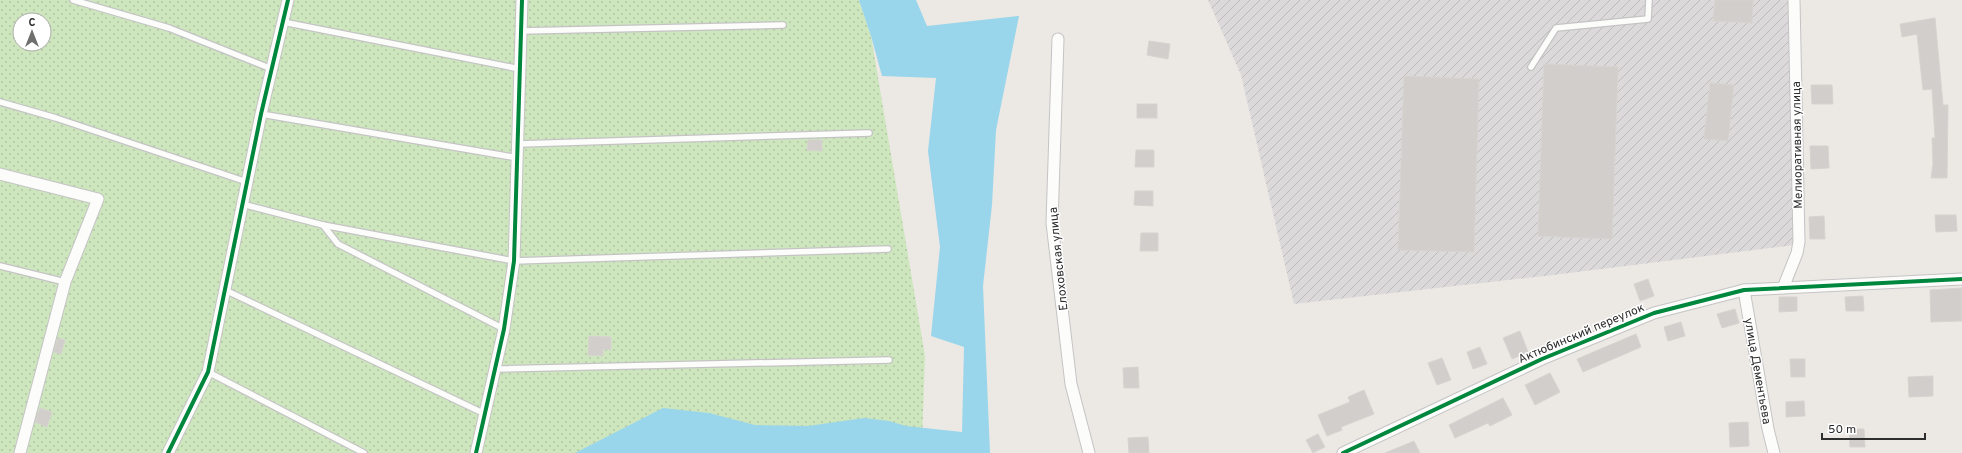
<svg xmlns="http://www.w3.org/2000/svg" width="1962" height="453" font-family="Overpass,sans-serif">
	<defs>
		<pattern id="industrial-furrows" width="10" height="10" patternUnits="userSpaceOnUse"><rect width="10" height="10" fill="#dcd9db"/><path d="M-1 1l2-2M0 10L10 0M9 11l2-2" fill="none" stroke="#bdbbbc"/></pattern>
		<pattern id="park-dots" width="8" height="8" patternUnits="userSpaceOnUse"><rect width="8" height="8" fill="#cee6be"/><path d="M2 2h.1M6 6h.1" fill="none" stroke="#b1c6a4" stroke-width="1.8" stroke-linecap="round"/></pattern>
	</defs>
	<rect width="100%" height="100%" fill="#ece8e4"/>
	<path fill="url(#industrial-furrows)" d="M1208 0H1790L1795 245 1545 276 1294 304 1241 75Z"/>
	<path fill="url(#park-dots)" fill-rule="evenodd" d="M0 0H859L871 36 925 356 922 443 920 453H0ZM20 20H44V44H20Z"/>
	<path fill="#99d6ec" d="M859 0H916L927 26 1019 16 996 130 992 205 983 286 990 453H575L663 408 709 413 755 425 808 426 864 418 889 421 906 426 962 432 964 347 931 336 940 247 928 151 936 78 882 76 871 36Z"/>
	<g fill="#d1cecb" stroke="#d7d4d0">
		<path d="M1715 0H1753L1752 23 1713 21Z"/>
		<path d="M1935 18 1943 105H1948L1947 178H1931L1933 164 1932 138H1935L1932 89 1923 90 1917 34 1902 37 1900 24Z"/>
		<path d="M1149 41 1170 44 1168 59 1147 55Z"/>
		<path d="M1544 64 1618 67 1612 239 1538 236Z"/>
		<path d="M1404 76 1479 79 1474 252 1398 250Z"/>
		<path d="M1710 83 1734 85 1728 141 1704 139Z"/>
		<path d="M1811 85H1832L1833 104H1812Z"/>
		<rect x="1137" y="104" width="20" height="14"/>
		<path d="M808 140H822V151L807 150Z"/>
		<path d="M1810 146H1828L1829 168 1811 169Z"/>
		<path d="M1136 150H1154V167H1135Z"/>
		<path d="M1135 191H1153V206L1134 205Z"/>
		<path d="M1935 215H1956L1957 231 1936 232Z"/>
		<path d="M1824 216 1825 239H1810L1809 217Z"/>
		<path d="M1141 233H1158V251H1140Z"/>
		<path d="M1648 279 1654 296 1640 301 1634 284Z"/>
		<path d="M1962 288V321L1931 322 1930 290Z"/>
		<path d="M1863 296 1864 311H1846L1845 297Z"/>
		<path d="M1779 297H1797V311L1779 312Z"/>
		<path d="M1735 309 1739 323 1722 328 1717 314Z"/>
		<path d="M1681 322 1685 336 1668 341 1664 327Z"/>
		<path d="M1520 331 1528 352 1512 359 1503 338Z"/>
		<path d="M1636 334 1641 347 1583 372 1577 359Z"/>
		<path d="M589 336 611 337V350L603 349V356L588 355Z"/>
		<path d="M58 338 65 340 61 354 54 352Z"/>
		<path d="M1480 347 1487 364 1473 369 1467 352Z"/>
		<path d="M1442 358 1451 380 1437 385 1428 363Z"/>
		<path d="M1790 359H1805V377H1791Z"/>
		<path d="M1138 367 1139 388H1124L1123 368Z"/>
		<path d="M1550 373 1560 392 1535 405 1525 385Z"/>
		<path d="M1933 376V396L1909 397 1908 377Z"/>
		<path d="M1364 390 1374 414 1341 427 1342 430 1327 436 1318 415 1350 402 1348 397Z"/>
		<path d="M1503 398 1512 415 1490 426 1488 423 1455 438 1449 425Z"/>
		<path d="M1804 401 1805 416 1786 417V402Z"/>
		<path d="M40 408 52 412 47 427 35 422Z"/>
		<path d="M1748 422 1749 446 1730 447 1729 423Z"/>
		<path d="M1849 429H1864L1865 447H1850Z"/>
		<path d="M1318 434 1325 447 1313 453 1306 440Z"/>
		<path d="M1148 437 1149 453H1129L1128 438Z"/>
		<path d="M1414 441 1420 453H1385Z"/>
	</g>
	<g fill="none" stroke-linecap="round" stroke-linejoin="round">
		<g stroke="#c5c4c5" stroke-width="8">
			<g id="lane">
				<path d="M73 0 169 28 272 69"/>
				<path d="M283 22 520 69"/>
				<path d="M521 31 783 25"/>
				<path d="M1531 67 1556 28 1648 19 1649 0"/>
				<path d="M0 102 56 118 247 182"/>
				<path d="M261 114 518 158"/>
				<path d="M519 144 869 133"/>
				<path d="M242 204 323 225 514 261 888 249"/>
				<path d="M323 225 338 244 504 329"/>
				<path d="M0 266 65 282"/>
				<path d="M225 290 485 414"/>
				<path d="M495 369 889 360"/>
				<path d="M208 372 364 453"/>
			</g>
		</g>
		<g stroke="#c5c4c5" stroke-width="13">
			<g id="street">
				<path d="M1058 39 1052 223 1071 384 1089 453"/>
				<path d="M0 174 98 199 65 282 20 453"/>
				<path d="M1783 288 1797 253 1799 242 1794 0"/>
				<path d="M1744 290 1768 429 1774 453"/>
				<path d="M168 453 208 372 261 114 288 0"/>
				<path d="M476 453 504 329 514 261 522 0"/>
				<path d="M1343 453 1542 359 1654 313 1744 290 1962 279"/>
			</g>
		</g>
		<use href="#lane" stroke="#fcfcfb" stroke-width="5.5"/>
		<use href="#street" stroke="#fcfcfb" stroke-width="11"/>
		<g stroke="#fff" stroke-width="6">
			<g id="cycleway">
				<path d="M168 453 208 372 261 114 288 0"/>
				<path d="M476 453 504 329 514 261 522 0"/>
				<path d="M1343 453 1542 359 1654 313 1744 290 1962 279"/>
			</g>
		</g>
		<use href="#cycleway" stroke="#00873e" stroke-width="4"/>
	</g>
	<g text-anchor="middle" stroke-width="3" stroke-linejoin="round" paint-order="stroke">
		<g font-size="12" fill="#2e2e2e" stroke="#fff">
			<text transform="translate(1797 145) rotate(-91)" y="4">Мелиоративная улица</text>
			<text transform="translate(1058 259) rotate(-96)" y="4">Елоховская улица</text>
			<text transform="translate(1581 333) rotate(-23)" y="4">Актюбинский переулок</text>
			<text transform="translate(1758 371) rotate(80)" y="4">улица Дементьева</text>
		</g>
	</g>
	<g transform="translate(32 32)"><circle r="19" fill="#ffffff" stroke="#ababab"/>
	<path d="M0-3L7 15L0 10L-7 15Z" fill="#706f6e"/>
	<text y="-6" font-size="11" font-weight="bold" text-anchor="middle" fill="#2e2e2e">С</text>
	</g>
	<path d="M1822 433v6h103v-6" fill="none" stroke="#2e2e2e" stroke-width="2"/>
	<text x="1828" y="433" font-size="12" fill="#2e2e2e" stroke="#ffffff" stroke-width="3" paint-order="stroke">50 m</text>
</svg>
